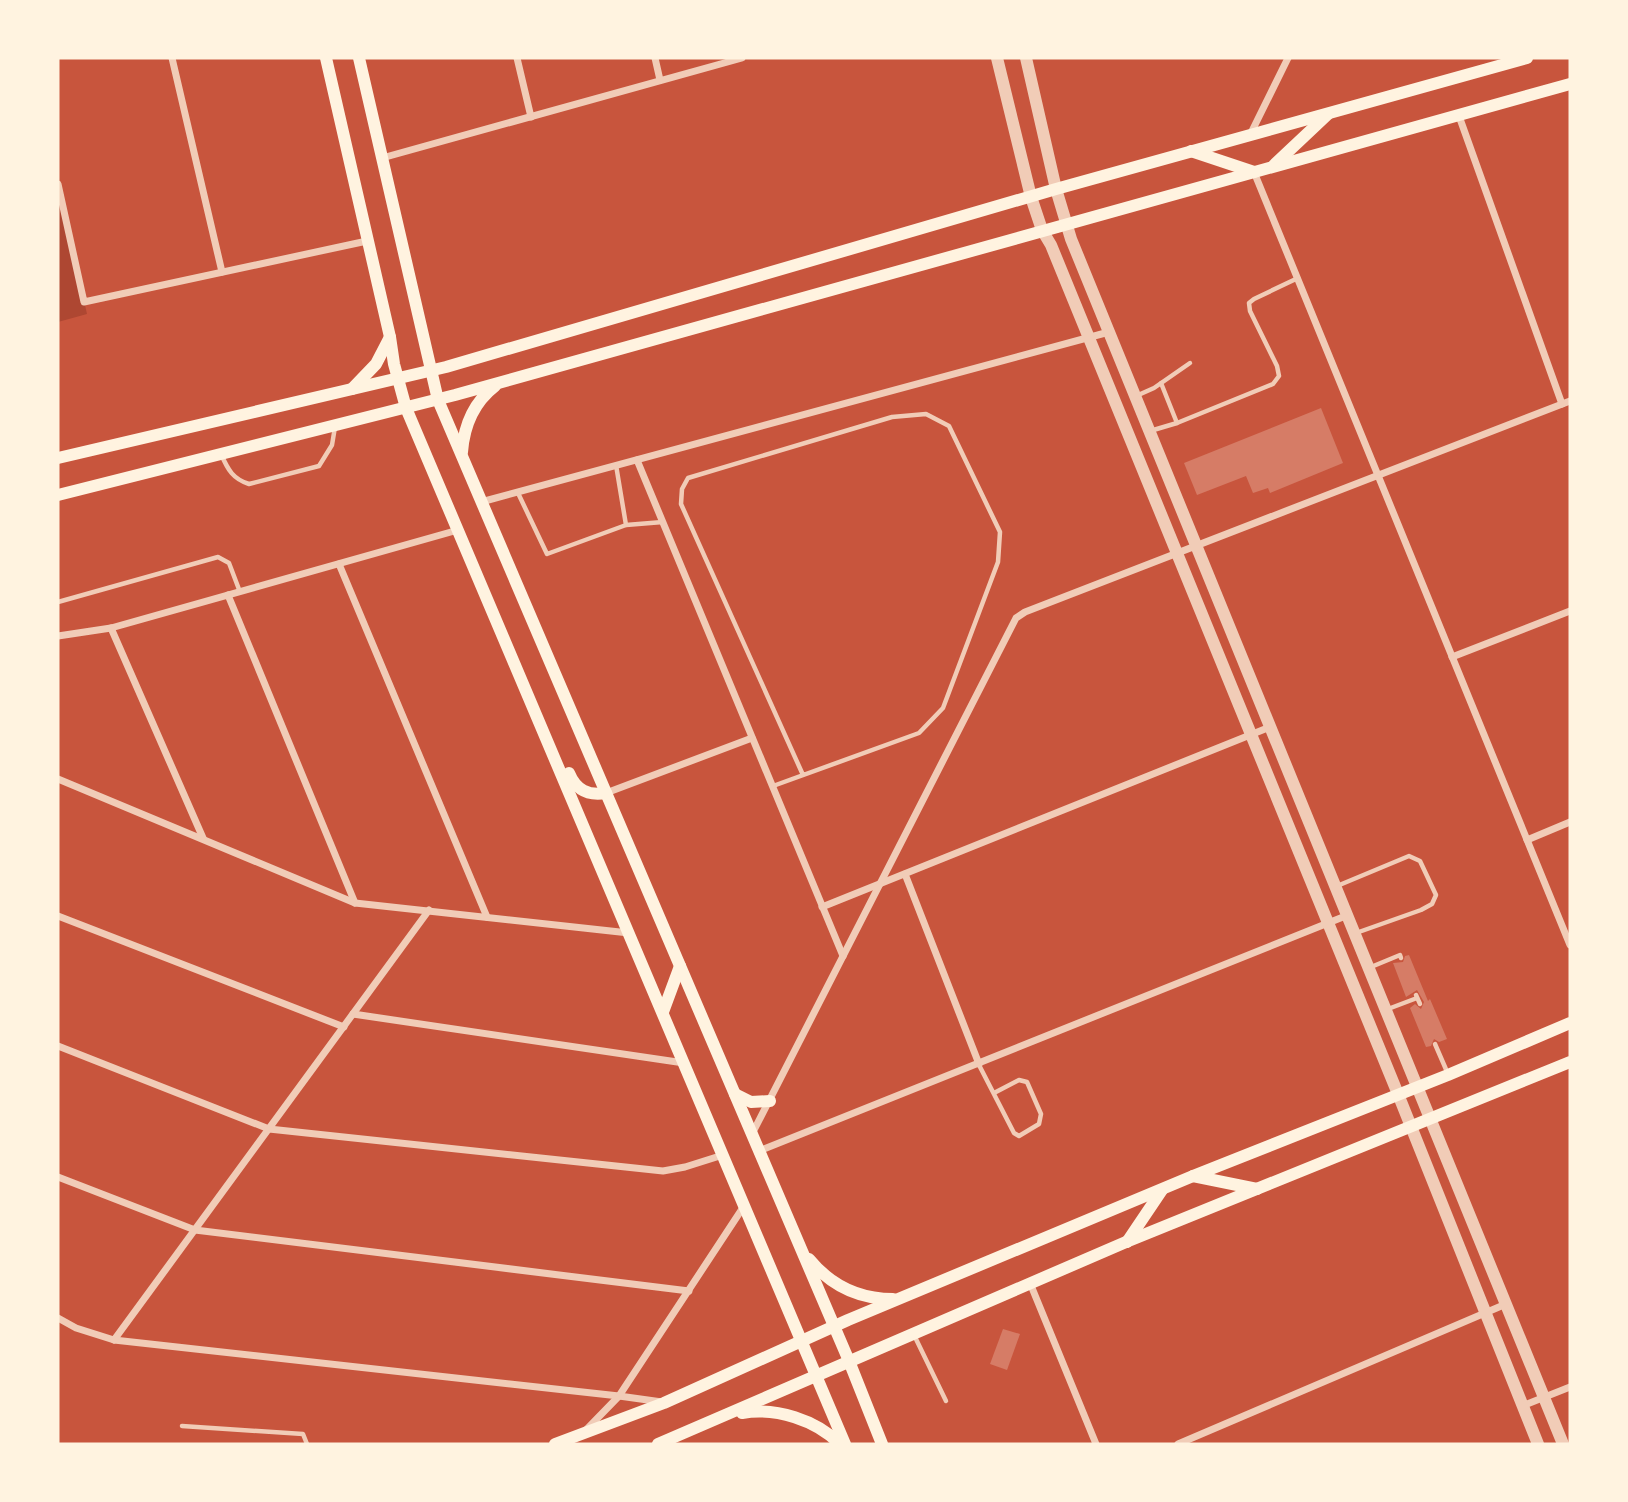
<svg xmlns="http://www.w3.org/2000/svg" width="1628" height="1502" font-family="'Archivo Narrow',sans-serif">
	<rect width="100%" height="100%" fill="#c8553d"/>
	<path fill="#ae4732" d="M58 184 87 314 58 322Z"/>
	<g fill="#d67c66">
		<path d="M1321 408 1343 463 1270 493 1268 488 1253 493 1246 476 1197 495 1184 463Z"/>
		<path d="M1409 955 1428 1001 1430 999 1447 1039 1439 1042 1434 1039 1431 1046 1426 1047 1410 1008 1415 1004 1421 1009 1424 1002 1417 990 1406 997 1393 963 1403 962 1405 956Z"/>
		<path d="M1003 1329 1020 1334 1007 1370 990 1364Z"/>
	</g>
	<g fill="none" stroke-linecap="round" stroke-linejoin="round">
		<g stroke="#f1ccb7" stroke-width="4.5">
			<path d="M1161 383 1177 423"/>
			<path d="M1136 396 1154 388 1190 363"/>
			<path d="M1150 431 1177 423 1273 384 1279 376 1277 366 1250 311 1249 303 1254 299 1298 278"/>
			<path d="M221 454C228 470 233 479 249 484L319 466 332 445 335 427"/>
			<path d="M518 493 547 554 626 525 616 465"/>
			<path d="M626 525 663 522"/>
			<path d="M58 602 218 557 229 563 240 592"/>
			<path d="M773 786 919 733 943 708 998 562 1000 532 949 426 926 414 892 417 688 478 682 489 681 504 803 775"/>
			<path d="M1337 886 1409 856 1420 861 1436 895 1432 904 1421 910 1356 933"/>
			<path d="M1371 967 1400 955 1401 958"/>
			<path d="M1416 995 1420 1004"/>
			<path d="M1388 1009 1417 998"/>
			<path d="M1435 1044 1448 1074"/>
			<path d="M979 1065 1014 1133 1019 1136 1039 1124 1041 1114 1027 1082 1019 1080 994 1093"/>
			<path d="M915 1337 946 1401"/>
			<path d="M182 1426 303 1434 307 1444"/>
		</g>
		<g stroke="#f1ccb7" stroke-width="7">
			<path d="M172 58 222 272"/>
			<path d="M517 58 531 117"/>
			<path d="M655 58 660 80"/>
			<path d="M1459 116 1562 404"/>
			<path d="M1250 135 1288 58"/>
			<path d="M382 158 742 58"/>
			<path d="M1254 172 1570 945"/>
			<path d="M58 184 84 302 367 241"/>
			<path d="M637 460 843 956"/>
			<path d="M481 502 1109 332"/>
			<path d="M339 564 487 917"/>
			<path d="M228 595 355 903"/>
			<path d="M111 628 203 838"/>
			<path d="M58 636 111 628 458 530"/>
			<path d="M1452 657 1570 611"/>
			<path d="M58 779 355 903 629 933"/>
			<path d="M606 793 752 738"/>
			<path d="M1527 840 1570 822"/>
			<path d="M905 874 979 1064"/>
			<path d="M822 907 1270 727"/>
			<path d="M58 916 344 1027"/>
			<path d="M353 1014 684 1063"/>
			<path d="M58 1046 269 1129 663 1171 685 1167 723 1155"/>
			<path d="M752 1134 1016 618 1025 612 1570 401"/>
			<path d="M759 1151 1348 915"/>
			<path d="M58 1177 195 1230 689 1291"/>
			<path d="M1030 1283 1096 1444"/>
			<path d="M58 1318 76 1328 114 1340 619 1396 662 1402"/>
			<path d="M114 1340 429 910"/>
			<path d="M1522 1406 1570 1387"/>
			<path d="M586 1430 619 1396 744 1206"/>
			<path d="M1178 1444 1506 1304"/>
		</g>
		<g stroke="#f1ccb7" stroke-width="12">
			<path d="M997 58 1031 197 1042 230 1051 245 1398 1094 1538 1444"/>
			<path d="M1026 58 1056 189 1071 239 1563 1444"/>
		</g>
		<g stroke="#fff3e0" stroke-width="12">
			<path d="M326 58 390 337 394 364 406 408 845 1444"/>
			<path d="M359 58 438 400 849 1361 882 1444"/>
			<path d="M1191 151 1254 172"/>
			<path d="M1274 165 1327 115"/>
			<path d="M352 389 376 364 390 337"/>
			<path d="M462 452C464 426 473 403 495 386"/>
			<path d="M58 458 446 367 1056 189 1527 58"/>
			<path d="M58 495 455 395 1570 84"/>
			<path d="M569 773C576 790 588 796 606 793"/>
			<path d="M663 1012 680 966"/>
			<path d="M735 1094 751 1102 770 1101"/>
			<path d="M1193 1176 1257 1189"/>
			<path d="M1127 1242 1162 1190"/>
			<path d="M809 1259C831 1286 858 1299 893 1299"/>
			<path d="M742 1413C776 1407 816 1420 840 1444"/>
			<path d="M555 1444 664 1403 848 1320 1193 1176 1448 1075 1570 1023"/>
			<path d="M658 1444 1126 1242 1570 1062"/>
		</g>
	</g>
	<rect width="1628" height="1502" fill="none" stroke="#fff3e0" stroke-width="119"/>
</svg>
